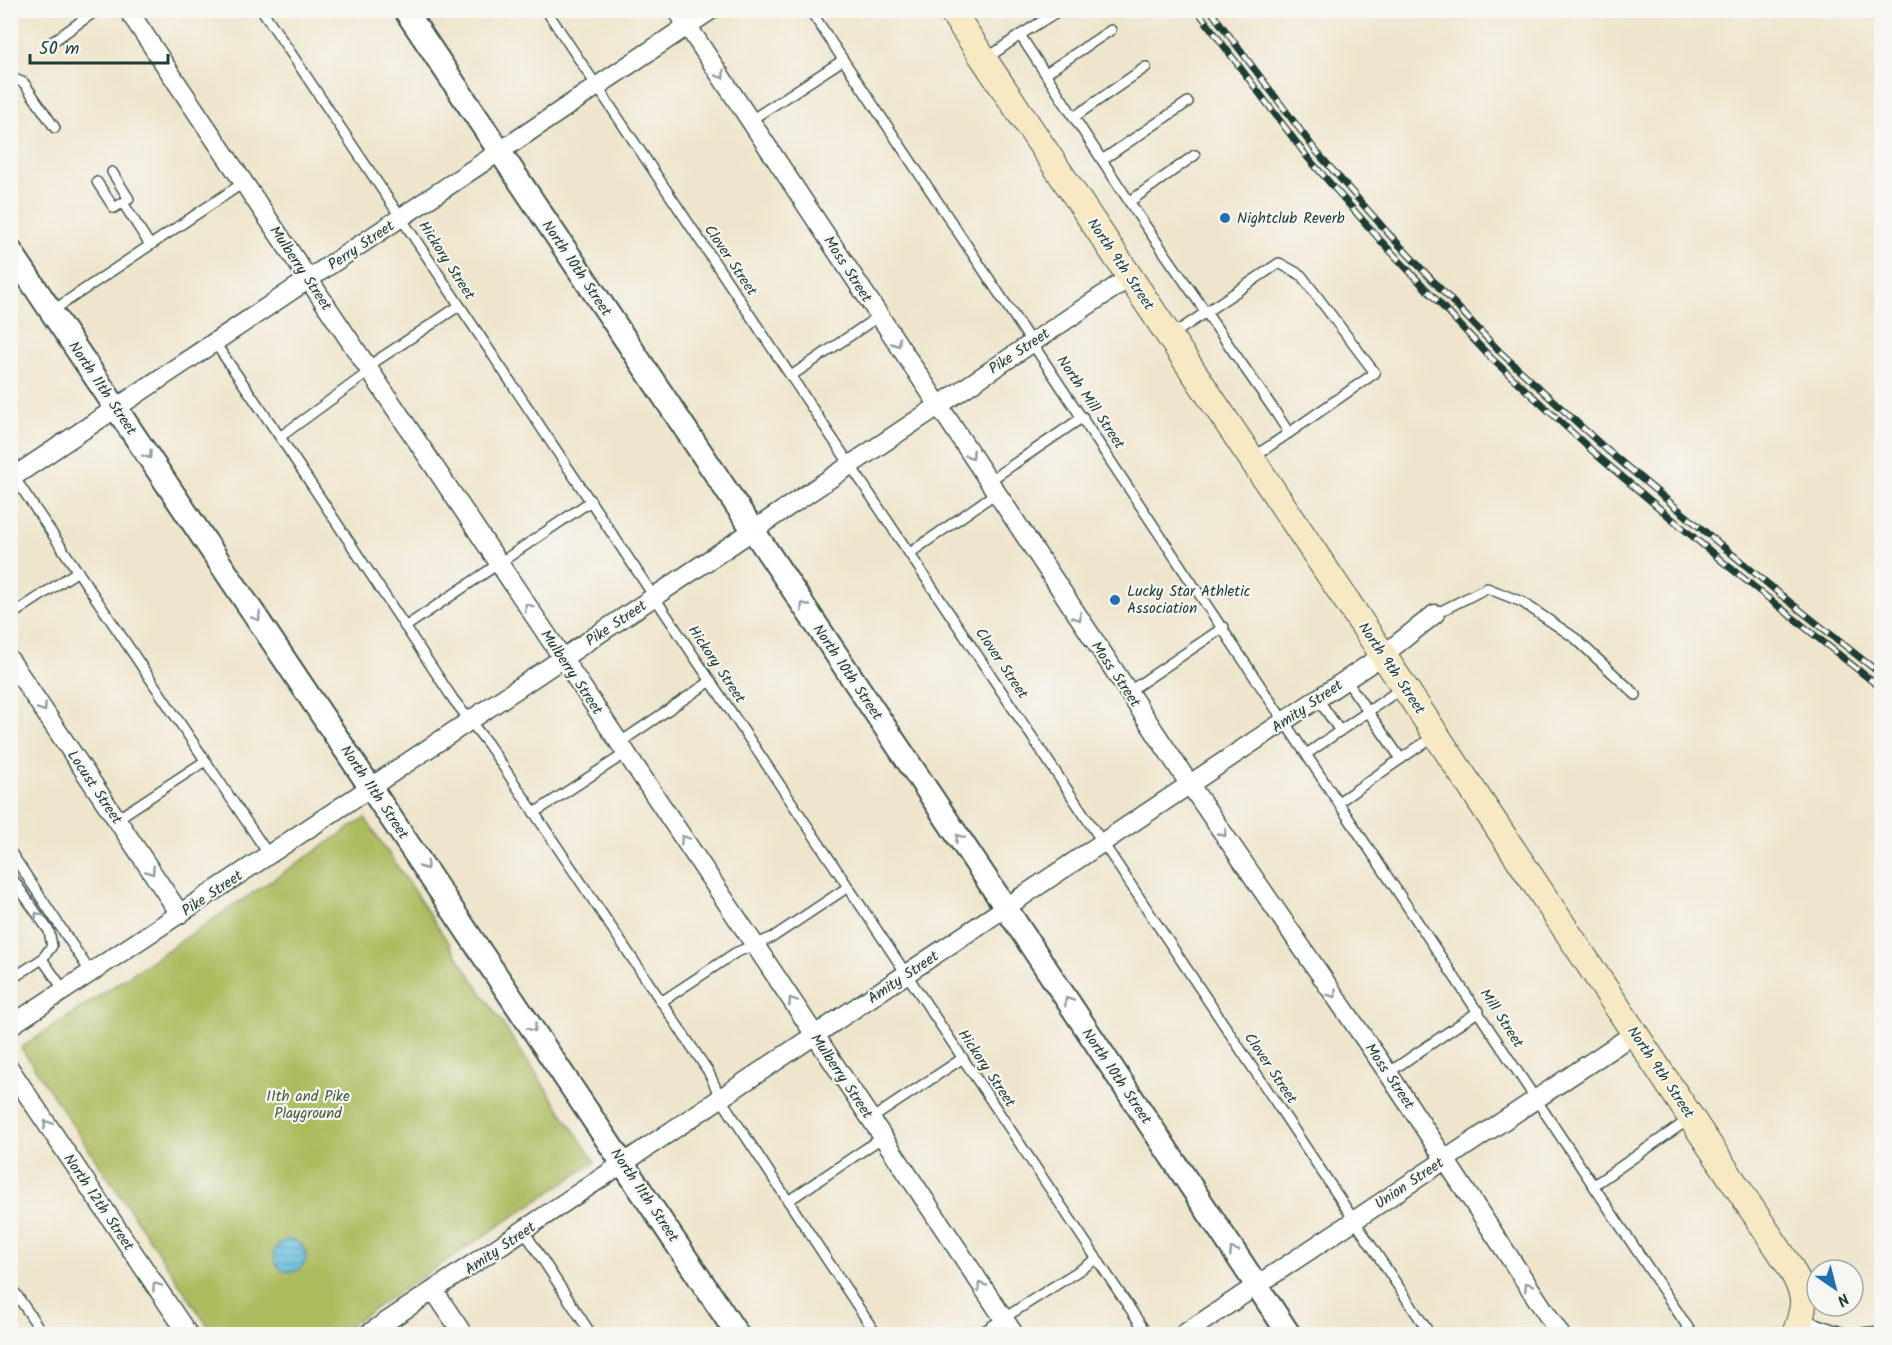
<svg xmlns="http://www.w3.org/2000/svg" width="1892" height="1345" font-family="Kalam,sans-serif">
	<defs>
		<pattern id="water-rules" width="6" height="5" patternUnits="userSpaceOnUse" patternTransform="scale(1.5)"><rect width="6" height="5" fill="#63bce0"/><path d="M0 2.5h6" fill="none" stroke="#519ab6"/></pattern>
	</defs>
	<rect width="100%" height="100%" fill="#f6f6f2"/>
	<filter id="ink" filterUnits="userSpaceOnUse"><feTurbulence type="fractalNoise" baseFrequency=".0167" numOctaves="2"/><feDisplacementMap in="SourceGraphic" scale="12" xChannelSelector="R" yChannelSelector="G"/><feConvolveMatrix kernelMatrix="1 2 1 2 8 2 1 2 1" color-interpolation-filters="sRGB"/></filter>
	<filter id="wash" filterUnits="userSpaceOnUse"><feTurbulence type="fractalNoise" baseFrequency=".008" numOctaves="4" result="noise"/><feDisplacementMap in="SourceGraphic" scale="24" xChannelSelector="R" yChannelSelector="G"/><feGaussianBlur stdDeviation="1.35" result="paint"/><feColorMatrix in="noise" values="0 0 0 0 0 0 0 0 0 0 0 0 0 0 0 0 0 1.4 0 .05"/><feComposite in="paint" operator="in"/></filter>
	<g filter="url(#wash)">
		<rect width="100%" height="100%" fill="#efe5cc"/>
		<path fill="#adbb5e" stroke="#667c49" stroke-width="1.5" d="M365 818 595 1162 336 1334H213L21 1048Z"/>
		<circle fill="url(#water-rules)" stroke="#417c8a" stroke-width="1.5" cx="290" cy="1256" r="16"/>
	</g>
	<g filter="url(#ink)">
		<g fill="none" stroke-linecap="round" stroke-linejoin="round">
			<g stroke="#3e564b" stroke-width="12">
				<g id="service">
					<path d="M262 10 1147 1334"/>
					<path d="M546 10 1103 843 1430 1334"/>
					<path d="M810 10C1106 448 1399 888 1689 1329L1687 1334"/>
					<path d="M1020 35 1060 10"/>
					<path d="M48 45 97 10"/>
					<path d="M986 59 1020 35 1138 215 1272 407 1289 433 1252 458"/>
					<path d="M1046 73 1111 30"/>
					<path d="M10 77 24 83 55 128"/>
					<path d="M1074 117 1146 67"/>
					<path d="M751 120 843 60"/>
					<path d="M1102 160 1188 102"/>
					<path d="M97 182 114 208 129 199 112 172"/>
					<path d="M1129 202 1195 155"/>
					<path d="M123 203 150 245"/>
					<path d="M52 311 243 183"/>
					<path d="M1172 335 1279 263 1301 275 1375 373 1289 433"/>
					<path d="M215 343 280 437 453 699 488 744 708 1071 721 1099 876 1334"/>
					<path d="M367 367 459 306"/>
					<path d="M791 376 879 316"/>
					<path d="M280 437 370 371"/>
					<path d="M12 474 269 855"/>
					<path d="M989 481 1083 417"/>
					<path d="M910 553 996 493"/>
					<path d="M1435 614 1487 588 1522 602 1575 638 1636 695"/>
					<path d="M10 616 78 571"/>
					<path d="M405 627 591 501"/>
					<path d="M1346 680 1401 759"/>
					<path d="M1128 692 1224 627"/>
					<path d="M1318 699 1340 731"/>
					<path d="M619 743 711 681"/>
					<path d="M1308 753 1402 688"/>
					<path d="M1340 801 1434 736"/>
					<path d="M534 813 626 753"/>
					<path d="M117 819 205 761"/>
					<path d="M10 851 91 973"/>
					<path d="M10 875 49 931 52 946 42 959"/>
					<path d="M10 980 42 959 64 990"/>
					<path d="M661 1002 735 953 773 937 848 887"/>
					<path d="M1388 1073 1479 1011"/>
					<path d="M871 1119 963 1058"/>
					<path d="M1594 1185 1691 1118"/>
					<path d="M788 1201 883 1137"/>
					<path d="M524 1231 591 1334"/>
					<path d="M10 1285 43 1334"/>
					<path d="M1803 1319 1847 1334"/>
					<path d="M979 1334 1097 1259"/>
					<path d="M1850 1334 1882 1331"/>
				</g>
			</g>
			<g stroke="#3e564b" stroke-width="21">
				<g id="minor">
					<path d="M128 10 755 945 1014 1334"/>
					<path d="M677 10 1190 785 1388 1073 1560 1334"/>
					<path d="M10 479 711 10"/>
					<path d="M10 660 180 914"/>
					<path d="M10 1026 371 787 1130 277"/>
					<path d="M10 1069 188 1334"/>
					<path d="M434 1291 463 1334"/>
					<path d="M368 1334 1383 655 1435 614"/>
					<path d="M1184 1334 1635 1033"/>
				</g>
			</g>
			<g stroke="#3e564b" stroke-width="26">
				<g id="tertiary">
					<path d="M405 10 1006 908 1289 1334"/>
					<path d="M10 250 737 1334"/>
				</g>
			</g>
			<g stroke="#3e564b" stroke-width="28">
				<path id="secondary" d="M951 10 1383 655 1789 1265C1806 1296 1807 1302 1795 1334"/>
			</g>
			<use href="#service" stroke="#fff" stroke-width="9"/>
			<use href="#minor" stroke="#fff" stroke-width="18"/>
			<use href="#tertiary" stroke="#fff" stroke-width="22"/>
			<use href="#secondary" stroke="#f6e9c3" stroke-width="26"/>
			<g stroke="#1f3d34" stroke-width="7">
				<g id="rail">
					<path d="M1197 10 1308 158 1380 240 1491 358 1600 458 1723 562 1882 689"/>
					<path d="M1210 10 1316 151 1388 233 1499 351 1607 450 1786 599 1882 675"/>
				</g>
			</g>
			<use href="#rail" stroke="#f6f6f2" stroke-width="4.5" stroke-dasharray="14" stroke-linecap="butt"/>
		</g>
		<defs><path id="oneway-chevron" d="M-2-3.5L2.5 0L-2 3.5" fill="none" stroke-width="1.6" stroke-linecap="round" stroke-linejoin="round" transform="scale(1.5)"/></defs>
		<g stroke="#8f9e9a">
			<use href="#oneway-chevron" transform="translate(721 75) rotate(56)"/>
			<use href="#oneway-chevron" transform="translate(897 343) rotate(56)"/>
			<use href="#oneway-chevron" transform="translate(148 455) rotate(56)"/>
			<use href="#oneway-chevron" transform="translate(971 455) rotate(57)"/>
			<use href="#oneway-chevron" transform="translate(804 606) rotate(-124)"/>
			<use href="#oneway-chevron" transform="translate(528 607) rotate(-124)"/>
			<use href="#oneway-chevron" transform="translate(257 617) rotate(56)"/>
			<use href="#oneway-chevron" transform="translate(1078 617) rotate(56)"/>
			<use href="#oneway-chevron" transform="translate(43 708) rotate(56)"/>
			<use href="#oneway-chevron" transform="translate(1223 833) rotate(55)"/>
			<use href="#oneway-chevron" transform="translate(959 838) rotate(-124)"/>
			<use href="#oneway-chevron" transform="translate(684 839) rotate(-124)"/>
			<use href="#oneway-chevron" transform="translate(425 866) rotate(56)"/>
			<use href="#oneway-chevron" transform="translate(151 871) rotate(56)"/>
			<use href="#oneway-chevron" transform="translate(38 916) rotate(-124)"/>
			<use href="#oneway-chevron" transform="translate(1333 994) rotate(55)"/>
			<use href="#oneway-chevron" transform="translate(792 1001) rotate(-124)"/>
			<use href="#oneway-chevron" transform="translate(1068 1001) rotate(-124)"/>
			<use href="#oneway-chevron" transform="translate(533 1028) rotate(56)"/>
			<use href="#oneway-chevron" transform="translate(47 1124) rotate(-124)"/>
			<use href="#oneway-chevron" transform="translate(1233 1251) rotate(-124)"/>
			<use href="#oneway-chevron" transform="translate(156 1286) rotate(-124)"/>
			<use href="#oneway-chevron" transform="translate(981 1286) rotate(-124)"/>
			<use href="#oneway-chevron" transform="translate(1528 1286) rotate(-123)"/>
		</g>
	</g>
	<g fill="#1f6fb2" stroke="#f6f6f2" stroke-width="2">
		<circle cx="1225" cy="218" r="6"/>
		<circle cx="1115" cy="600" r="6"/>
	</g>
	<g text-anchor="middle" stroke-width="4.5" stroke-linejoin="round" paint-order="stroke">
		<g font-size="15" fill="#1f3d34" stroke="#f6f6f2" text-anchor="start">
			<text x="1237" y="223">Nightclub Reverb</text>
			<text x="1127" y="596">Lucky Star Athletic<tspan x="1127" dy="17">Association</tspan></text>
		</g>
		<g font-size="15" fill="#1f3d34" stroke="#f6f6f2">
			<text transform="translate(361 245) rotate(-34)" y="5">Perry Street</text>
			<text transform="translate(447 260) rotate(57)" y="5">Hickory Street</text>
			<text transform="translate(731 260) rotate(56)" y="5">Clover Street</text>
			<text transform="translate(1121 264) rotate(56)" y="5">North 9th Street</text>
			<text transform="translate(301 268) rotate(56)" y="5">Mulberry Street</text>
			<text transform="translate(577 268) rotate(56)" y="5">North 10th Street</text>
			<text transform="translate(848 269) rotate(57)" y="5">Moss Street</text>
			<text transform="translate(1019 351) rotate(-34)" y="5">Pike Street</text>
			<text transform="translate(103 388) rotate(56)" y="5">North 11th Street</text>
			<text transform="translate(1091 402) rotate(56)" y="5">North Mill Street</text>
			<text transform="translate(616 623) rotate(-34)" y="5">Pike Street</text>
			<text transform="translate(1002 663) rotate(56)" y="5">Clover Street</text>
			<text transform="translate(717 664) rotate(56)" y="5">Hickory Street</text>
			<text transform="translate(1392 668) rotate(56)" y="5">North 9th Street</text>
			<text transform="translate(572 672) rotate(56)" y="5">Mulberry Street</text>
			<text transform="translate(848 672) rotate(56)" y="5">North 10th Street</text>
			<text transform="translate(1116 674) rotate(56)" y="5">Moss Street</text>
			<text transform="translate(1307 706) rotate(-34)" y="5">Amity Street</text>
			<text transform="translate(95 787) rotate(56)" y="5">Locust Street</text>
			<text transform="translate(375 792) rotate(56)" y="5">North 11th Street</text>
			<text transform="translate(212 893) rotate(-34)" y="5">Pike Street</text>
			<text transform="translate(903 977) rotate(-34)" y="5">Amity Street</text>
			<text transform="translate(1502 1018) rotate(57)" y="5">Mill Street</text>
			<text transform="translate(987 1068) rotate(56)" y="5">Hickory Street</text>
			<text transform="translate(1271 1068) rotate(56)" y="5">Clover Street</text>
			<text transform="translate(1661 1072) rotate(56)" y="5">North 9th Street</text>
			<text transform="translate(842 1076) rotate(56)" y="5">Mulberry Street</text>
			<text transform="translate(1117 1076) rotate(56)" y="5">North 10th Street</text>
			<text transform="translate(1390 1076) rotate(56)" y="5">Moss Street</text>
			<text transform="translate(1409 1183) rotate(-34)" y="5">Union Street</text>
			<text transform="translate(645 1195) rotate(56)" y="5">North 11th Street</text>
			<text transform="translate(99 1202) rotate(56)" y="5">North 12th Street</text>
			<text transform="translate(500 1248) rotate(-34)" y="5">Amity Street</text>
		</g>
		<g font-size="15" fill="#425c3e" stroke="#f6f6f2">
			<text x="308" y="1101">11th and Pike<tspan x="308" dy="17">Playground</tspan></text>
		</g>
	</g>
	<rect width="1892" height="1345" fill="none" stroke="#f6f6f2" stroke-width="36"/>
	<g transform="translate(1835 1288) rotate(145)"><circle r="28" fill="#f6f6f2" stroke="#a0aca6" stroke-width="1.5"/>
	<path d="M0-4.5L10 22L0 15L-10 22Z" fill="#1f6fb2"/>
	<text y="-9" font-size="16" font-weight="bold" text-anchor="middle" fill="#1f3d34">N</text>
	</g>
	<path d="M30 54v9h138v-9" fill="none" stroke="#1f3d34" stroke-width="3"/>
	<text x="39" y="54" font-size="18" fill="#1f3d34" stroke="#f6f6f2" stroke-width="4.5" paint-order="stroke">50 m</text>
</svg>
